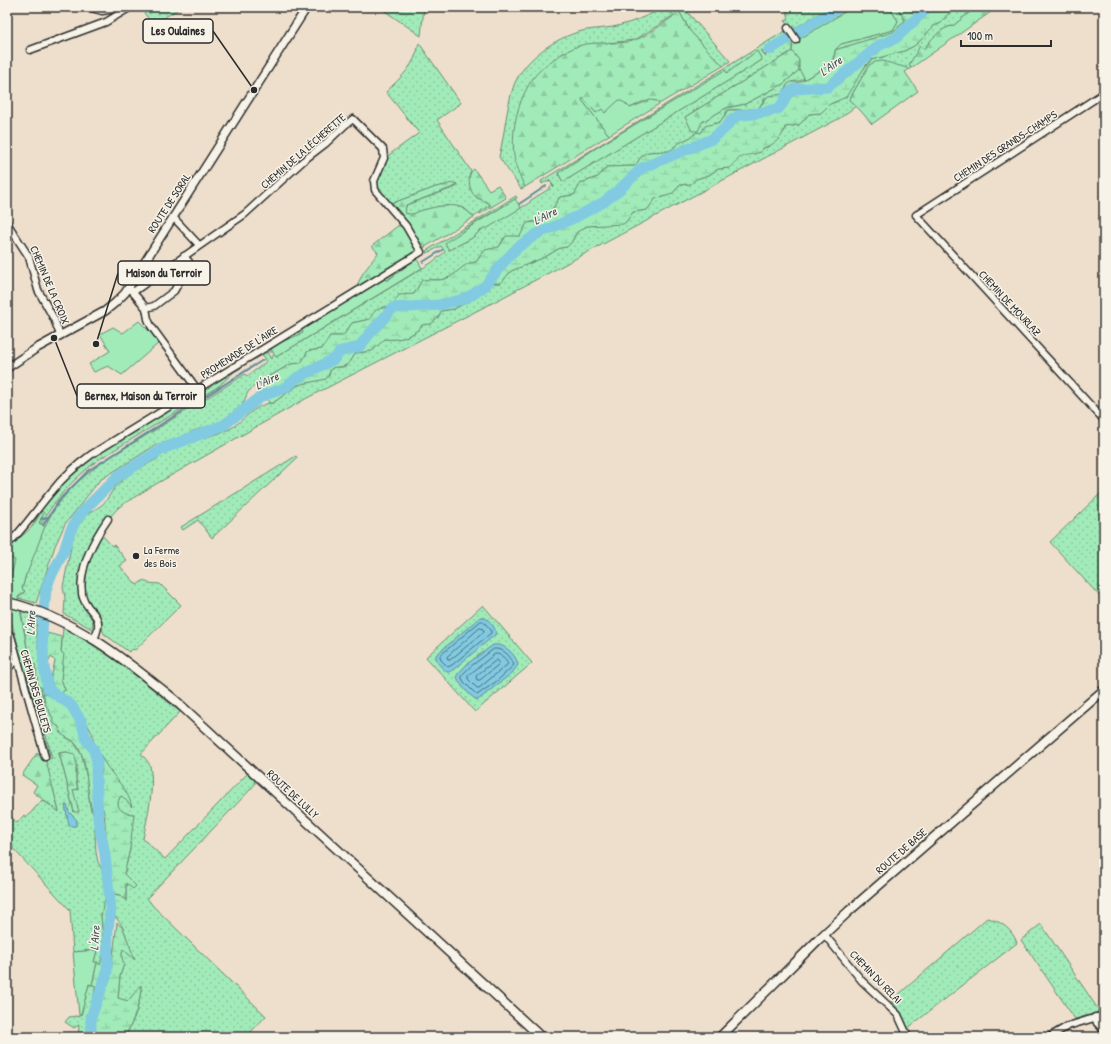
<svg xmlns="http://www.w3.org/2000/svg" width="1111" height="1044" font-family="'Patrick Hand',sans-serif">
	<defs>
		<pattern id="grass-dots" width="8" height="8" patternUnits="userSpaceOnUse"><rect width="8" height="8" fill="#a1ebb9"/><path d="M2 2h.1M6 6h.1" fill="none" stroke="#8bca9f" stroke-width="1.8" stroke-linecap="round"/></pattern>
		<pattern id="forest-firs" width="22" height="20" patternUnits="userSpaceOnUse"><rect width="22" height="20" fill="#a1ebb9"/><path d="M5 1l3.5 6h-7zM16 11l3.5 6h-7z" fill="#8bca9f"/></pattern>
		<pattern id="wetland-marsh" width="20" height="14" patternUnits="userSpaceOnUse"><rect width="20" height="14" fill="#a1ebb9"/><path d="M1 5h8M5 5V1M11 12h8M15 12V8" fill="none" stroke="#8bca9f"/></pattern>
	</defs>
	<rect width="100%" height="100%" fill="#eedfcc"/>
	<filter id="ink" filterUnits="userSpaceOnUse"><feTurbulence type="fractalNoise" baseFrequency=".025" numOctaves="2"/><feDisplacementMap in="SourceGraphic" scale="8" xChannelSelector="R" yChannelSelector="G"/><feConvolveMatrix kernelMatrix="1 2 1 2 8 2 1 2 1" color-interpolation-filters="sRGB"/></filter>
	<g filter="url(#ink)">
		<g fill="url(#grass-dots)" stroke="#668b72" fill-rule="evenodd">
			<path d="M140 7H181L153 25Z"/>
			<path d="M379 7H424L421 36Z"/>
			<path d="M652 7H667L674 15 635 40 580 46 563 53 534 77 520 104 517 169 525 187 521 189 499 157C505 133 506 108 514 85 525 58 555 38 582 31 595 28 608 29 621 25 633 22 644 17 655 12Z"/>
			<path d="M675 7H683L730 61 723 66 690 31 680 13Z"/>
			<path d="M786 7H830L790 31 785 21 789 19Z"/>
			<path d="M849 7H853L801 39 799 36Z"/>
			<path d="M889 7H898L905 21 893 33 835 50 841 44 893 30 898 21Z"/>
			<path d="M957 7H976L953 26C943 26 929 42 924 49L921 47 909 65 911 68 908 70 907 68 869 65 849 100 856 106 840 118 494 302 307 398 149 488 119 507 108 519 105 518C89 539 83 556 81 583 81 588 80 594 80 598 82 610 96 615 92 629L64 614 65 598 63 587 73 537 78 526 86 515 99 507 105 502 115 487 128 475 157 459C163 447 212 437 225 431 242 425 253 403 273 403L298 385 329 376C332 362 336 370 346 366 350 364 353 357 356 353L371 351 385 339C398 341 415 336 422 325 432 323 437 321 440 311L454 309 477 297 490 283H501L511 271 545 257 560 248 567 247 571 243 577 232 587 226 626 222 633 212 647 210 656 198C667 196 673 196 679 185L691 184 696 179 709 175 718 169 730 168 738 158 746 154 756 153 763 148 768 147 784 132 785 127 799 125 809 114 821 113 830 104 836 102 871 60 904 51 914 46 924 37 928 32 934 26 941 23 948 13Z"/>
			<path d="M785 31 786 33 784 35 785 37 766 48 763 52 761 50 766 57 765 54 770 53 788 42 789 44 792 42V51L685 117 691 127 702 122 726 108 745 104 783 84 799 70 804 77C800 84 795 79 790 83 786 85 784 90 783 94L765 98 758 109 728 110 720 122 701 133 697 132 691 137 679 143 670 151 648 152 641 157 636 165 634 166 607 167 598 177 581 183 574 195 560 197 546 219C541 223 531 220 527 224 524 227 523 232 520 236L504 238 499 247 497 249H490L482 253 476 262C462 263 458 275 445 279 439 281 429 278 423 281 419 283 417 290 414 294L398 297 391 307H382L370 319 352 323 343 336H330L322 349 308 351 301 363 291 364 259 382 248 392 242 406 220 422 193 431 180 438 156 445 100 480 65 524 55 546 36 603 18 598V597L21 596 25 591 22 590 26 573H27C35 546 45 520 63 498 86 469 119 452 150 433 182 413 214 394 245 374L247 376C254 372 260 366 267 361L263 355 249 362 248 360 418 256 419 258 409 264 386 281 303 333 279 343 271 349 273 352H267L271 359 274 354 276 357 431 263 445 252 441 246 428 253H426L427 252 426 251 516 196 517 198 473 224 449 241V250L472 238 485 227 486 228 529 203 531 200 549 189 552 184 554 187 549 179 550 182H545L542 184 541 181ZM757 52 762 60 563 182 558 173 596 148 725 71 727 73Z"/>
			<path d="M419 43 461 103 437 120 471 171 469 177 477 198 487 202 490 205 474 217 464 208 443 206 423 210 411 215 405 213 406 205 456 187 457 184 436 187 390 204 378 190 376 180 386 157 419 133 386 92C402 76 415 66 419 43Z"/>
			<path d="M239 365 241 368 234 372 219 386 101 458C76 476 56 497 41 524L39 523 44 513 38 516 32 527 41 509 50 496 83 463Z"/>
			<path d="M296 456 297 458 212 538 198 520 183 530 181 527Z"/>
			<path d="M1104 490V601L1050 542Z"/>
			<path d="M101 534 112 546 114 545 127 561 120 566 137 585 144 580 148 583 160 584 181 605 135 650 133 649 129 652 104 634C101 629 103 622 100 616 97 610 90 606 87 599 80 580 93 550 101 534Z"/>
			<path d="M7 556 16 559 9 584H11L10 595H7Z"/>
			<path d="M483 605 532 663 475 712 426 657Z"/>
			<path d="M21 611 37 616 36 630 39 656 45 704 57 725 67 738 74 742 82 756 87 779 90 807 94 816 96 852 98 862 102 870 106 895 101 915 104 949 100 966 94 962 97 950 73 952 70 910 7 842V812L17 823 24 815 27 817 42 800 59 811 45 760 52 758 39 710 44 709 41 687 38 688 35 664 30 665ZM67 752 77 766 76 779 78 789 73 790 74 796V812L66 779 59 753Z"/>
			<path d="M63 628C106 650 143 681 180 712L141 754C144 757 149 762 150 766 155 788 147 818 143 839L165 859 248 773 255 780V784L250 790 147 898 153 906 266 1016 246 1037H125C133 1022 141 1004 141 986L128 1001 118 999 120 976 124 964C121 959 121 954 123 949L134 959 123 928C121 923 117 920 114 915L115 911 112 894 120 895 126 900V882L124 875 130 849 133 814C123 814 114 808 120 797L122 796 126 799 113 775 105 765 97 747 94 744 92 733 80 711 68 699 65 698 61 694 65 690 61 679 63 666 61 653Z"/>
			<path d="M987 918C1001 921 1012 929 1017 943L908 1028 901 1012 891 1001Z"/>
			<path d="M1041 924 1100 1012 1075 1019 1021 940Z"/>
			<path d="M89 984 96 985 88 1024V1037H78L79 1025 74 1028 65 1022 69 1017 76 1016 79 1017V1015H81Z"/>
		</g>
		<g fill="url(#forest-firs)" stroke="#668b72">
			<path d="M667 7H675L680 13 690 31 723 66 659 104 657 101 642 102 630 108 625 103 605 113H596L583 99 582 100 609 135 525 187C520 177 515 167 514 155 511 129 518 99 534 77 543 65 563 52 578 46 595 40 619 46 635 40 649 35 662 24 674 16Z"/>
			<path d="M976 7H998L911 68 909 65 920 46 924 49C929 41 943 26 953 26Z"/>
			<path d="M792 51 799 60V70L783 84 745 104 726 108 702 122 698 131H692L685 117Z"/>
			<path d="M883 61 907 68 908 70 905 72 918 91 872 124 859 109 849 100 869 65 875 62Z"/>
			<path d="M474 169 489 190 498 185 506 198 480 214V212L490 205C486 200 481 200 476 197 469 192 466 174 474 169Z"/>
			<path d="M453 183 457 184 456 186 406 205 405 213C414 216 415 212 423 210 434 207 454 202 464 209 468 211 471 215 474 217L355 290 363 273 378 253 372 246 404 221 390 204 436 187Z"/>
			<path d="M23 673H25L27 676 50 755 48 757 46 756Z"/>
			<path d="M67 752 74 754C78 762 75 770 76 779 76 782 77 786 78 789L73 790 79 812H74L66 779 59 753Z"/>
			<path d="M37 753 41 754 45 757 59 812 33 792 37 785 22 775Z"/>
		</g>
		<g fill="url(#wetland-marsh)" stroke="#668b72">
			<path d="M898 7H957L949 13 941 23 934 26 928 32 924 37 914 46 904 51 871 60 866 65 846 97 830 104 821 113 809 114 799 125 785 127C783 138 774 145 763 148L761 152C743 158 744 151 730 168L718 169 709 175 696 179 691 184 679 185C673 196 667 196 656 198L647 210 633 212 626 222 623 224 587 226 577 232 571 243 567 247 560 248 545 257 511 271 501 283H490L488 286 485 288 484 292 454 309 441 311 439 316 431 324 422 325C415 336 398 341 385 339L372 351 356 353C350 361 349 366 339 367 337 367 334 367 332 368 329 371 329 376 326 379L298 385 273 403H269L259 382 291 364 301 363 308 351 322 349 330 336H343L352 323 370 319C376 307 378 309 391 307L399 295 414 294 422 280C430 279 438 281 445 279 458 275 461 263 476 262L485 250 499 247 506 236H520L527 223 544 221 546 219 560 197 574 195 581 183 598 177 607 167 634 166C639 163 639 157 644 154 650 150 663 152 670 151L679 143 691 137 697 132 701 133 705 126 720 122 728 110 758 109 768 96 783 94 788 84 791 82H800L828 66 834 58 835 50 893 32 905 21Z"/>
			<path d="M47 633 62 637 61 652 64 654 61 679 65 690 61 694 53 687 51 678 55 661 51 657 48 663 45 661V635Z"/>
			<path d="M43 687 45 694 55 697 65 703 71 710 80 724 85 742 94 760V816C85 796 90 757 74 742 71 739 65 737 61 734L59 727 52 722 53 718 45 704Z"/>
			<path d="M101 756C109 774 128 787 132 807L122 796 120 797C114 808 123 814 134 814L130 849 124 874 136 886 133 889 126 883V901L120 895 112 894 104 813 100 798V776L102 772Z"/>
			<path d="M106 895 107 915 104 928 105 938V973L91 1007 96 986 92 985 97 962 100 965 104 949 101 915Z"/>
			<path d="M117 923 123 928 135 960 123 949C121 954 122 959 124 964L120 976 118 998 128 1001 141 985C141 1003 133 1021 125 1037H95V1017L104 991 110 980Z"/>
		</g>
		<g fill="#a1ebb9" stroke="#668b72">
			<path d="M853 7H889L898 21 893 30 841 44 835 50C834 67 816 72 803 80L804 77 799 70V60L792 51 793 43Z"/>
			<path d="M757 51 762 60 563 182 558 173 596 148 725 70 727 73Z"/>
			<path d="M583 98 596 113 602 109 605 113 619 100 625 103 630 108 650 100 657 101 659 104 609 135 582 100Z"/>
			<path d="M515 199 521 208 486 229 485 227 472 238 449 250 445 243 449 240Z"/>
			<path d="M417 259 422 268 276 357 271 349 279 343 303 333 302 330 309 324 378 283 385 279 387 281 409 264Z"/>
			<path d="M139 321 160 342 122 375 108 366 94 372 89 364 110 351 100 334 113 327 123 333Z"/>
			<path d="M42 511 44 513 39 523 45 526 27 574H26L22 589 25 591 18 597 30 665 35 664 38 687H41L44 709 37 710 27 676 25 673H23L22 669 24 667 9 613 11 585 9 584 15 560 7 556V549L32 527Z"/>
			<path d="M97 950 94 962H97L92 985 89 984 81 1015H79L73 952Z"/>
		</g>
		<g fill="#81cae2" stroke="#5f8a99">
			<path d="M480 617C487 616 496 627 496 634L455 668 450 672H447C442 668 435 662 436 655Z"/>
			<path d="M493 645C504 643 516 654 518 665L512 673 478 700H477C470 696 457 683 457 675L467 664Z"/>
			<path d="M65 805H67L69 812 77 820 76 826H69Z"/>
		</g>
		<g fill="none" stroke-linecap="round" stroke-linejoin="round">
			<g stroke="#4d6b74" stroke-width="1">
				<path d="M481 621H483L491 630V633L452 665 448 667 441 660 440 656Z"/>
				<path d="M480 628 483 629 484 632 450 660H448L447 657Z"/>
				<path d="M494 649C503 648 511 656 514 665L497 681 477 695 464 682 461 676 470 667Z"/>
				<path d="M495 654C500 653 507 659 508 664L479 688H477L468 679V676Z"/>
				<path d="M497 660 499 662V664L480 680H477L476 677 477 675Z"/>
			</g>
			<g stroke="#5f8a99" stroke-width="2">
				<path d="M519 204 546 186"/>
				<path d="M423 262 442 250"/>
				<path d="M41 519 48 517"/>
				<path d="M43 525 61 498 89 470 263 360"/>
			</g>
			<g stroke="#81cae2" stroke-width="11">
				<path d="M769 50 840 7"/>
				<path d="M91 1037V1017L107 973 108 928 111 910 105 855 98 818 96 772 97 761 93 748 87 741 81 721 71 705 48 689 44 666 42 630 46 590 50 578 64 551 70 532 76 520 84 510 118 476 162 449 224 425 262 396 285 388 297 378 334 359 341 351 359 347 371 332 393 308 439 305 460 300 472 295 486 285 501 265 518 247 537 234 576 217 604 202 620 189 642 168 712 139 724 129 733 119 740 115 753 114 778 109 783 103 787 94 795 89 828 87 880 45 896 38 924 11 927 7"/>
			</g>
			<g stroke="#2b2b2b" stroke-width="9">
				<g id="minor">
					<path d="M88 7 102 11 129 7"/>
					<path d="M788 28 796 40"/>
					<path d="M30 50 106 22 131 7"/>
					<path d="M1104 93 916 215 1104 420"/>
					<path d="M173 217 199 245"/>
					<path d="M7 223 29 257 38 290 54 319 60 335"/>
					<path d="M131 290 146 308 148 319 151 326 197 389"/>
					<path d="M146 308 154 306 174 291 188 266 189 262 184 256"/>
					<path d="M7 545C25 528 37 508 53 490 64 476 77 465 92 454L421 252 406 226 375 190 374 181 384 158 383 149 353 119 345 125 325 144 303 161 245 214 133 292"/>
					<path d="M7 631 11 636 45 757"/>
					<path d="M94 639C107 612 86 615 82 594 78 569 94 539 108 519"/>
					<path d="M7 669 17 660"/>
					<path d="M824 934 862 981 898 1015 908 1037"/>
					<path d="M1095 1017 1097 1023 1104 1030"/>
					<path d="M1049 1037 1068 1026 1104 1015"/>
				</g>
			</g>
			<g stroke="#2b2b2b" stroke-width="10">
				<path id="tertiary" d="M7 368 37 348 105 311 115 303 125 293 307 7"/>
			</g>
			<g stroke="#2b2b2b" stroke-width="11">
				<g id="secondary">
					<path d="M7 602C74 618 123 658 175 700L541 1037"/>
					<path d="M720 1037 818 940 849 911 1104 690"/>
				</g>
			</g>
			<use href="#minor" stroke="#f7f3e8" stroke-width="6"/>
			<use href="#tertiary" stroke="#f7f3e8" stroke-width="7"/>
			<use href="#secondary" stroke="#f7f3e8" stroke-width="8"/>
		</g>
	</g>
	<circle fill="#2b2b2b" stroke="#f7f3e8" stroke-width="1.5" cx="136" cy="556" r="4"/>
	<g text-anchor="middle" stroke-width="3" stroke-linejoin="round" paint-order="stroke">
		<g font-size="11" fill="#2b2b2b" stroke="#f7f3e8">
			<text transform="translate(1005 146) rotate(-33)" y="4">CHEMIN DES GRANDS-CHAMPS</text>
			<text transform="translate(303 151) rotate(-41)" y="4">CHEMIN DE LA LÉCHERETTE</text>
			<text transform="translate(169 203) rotate(-57)" y="4">ROUTE DE SORAL</text>
			<text transform="translate(50 285) rotate(67)" y="4">CHEMIN DE LA CROIX</text>
			<text transform="translate(1010 303) rotate(47)" y="4">CHEMIN DE MOURLAZ</text>
			<text transform="translate(239 352) rotate(-32)" y="4">PROMENADE DE L'AIRE</text>
			<text transform="translate(36 691) rotate(74)" y="4">CHEMIN DES BULLETS</text>
			<text transform="translate(293 794) rotate(43)" y="4">ROUTE DE LULLY</text>
			<text transform="translate(901 851) rotate(-41)" y="4">ROUTE DE BASE</text>
			<text transform="translate(876 977) rotate(46)" y="4">CHEMIN DU RELAI</text>
		</g>
		<g font-size="11" fill="#2b2b2b" stroke="#f7f3e8" text-anchor="start">
			<text x="144" y="554">La Ferme<tspan x="144" dy="13">des Bois</tspan></text>
		</g>
		<g font-size="12" font-style="italic" fill="#405359" stroke="#f7f3e8">
			<text transform="translate(831 66) rotate(-36)" y="4">L'Aire</text>
			<text transform="translate(545 216) rotate(-27)" y="4">L'Aire</text>
			<text transform="translate(267 381) rotate(-26)" y="4">L'Aire</text>
			<text transform="translate(31 623) rotate(-88)" y="4">L'Aire</text>
			<text transform="translate(95 938) rotate(-87)" y="4">L'Aire</text>
		</g>
	</g>
	<path fill="none" stroke="#2b2b2b" stroke-width="1.5" d="M254 90L213 31M96 344L118 273M54 338L77 396"/>
	<g fill="#2b2b2b" stroke="#f7f3e8" stroke-width="1.5">
		<circle cx="254" cy="90" r="4"/>
		<circle cx="96" cy="344" r="4"/>
		<circle cx="54" cy="338" r="4"/>
	</g>
	<g fill="#f7f3e8" stroke="#2b2b2b" stroke-width="1.5">
		<rect x="143" y="19" width="70" height="24" rx="4"/>
		<rect x="118" y="261" width="92" height="24" rx="4"/>
		<rect x="77" y="384" width="128" height="24" rx="4"/>
	</g>
	<g font-size="12" text-anchor="middle" font-weight="bold" fill="#2b2b2b">
		<text x="178" y="35">Les Oulaines</text>
		<text x="164" y="277">Maison du Terroir</text>
		<text x="141" y="400">Bernex, Maison du Terroir</text>
	</g>
	<rect width="1111" height="1044" fill="none" stroke="#f7f3e8" stroke-width="24"/>
	<rect x="12" y="12" width="1087" height="1020" fill="none" stroke="#2b2b2b" stroke-width="1.5" filter="url(#ink)"/>
	<path d="M961 40v6h90v-6" fill="none" stroke="#2b2b2b" stroke-width="2"/>
	<text x="967" y="40" font-size="12" fill="#2b2b2b" stroke="#f7f3e8" stroke-width="3" paint-order="stroke">100 m</text>
</svg>
